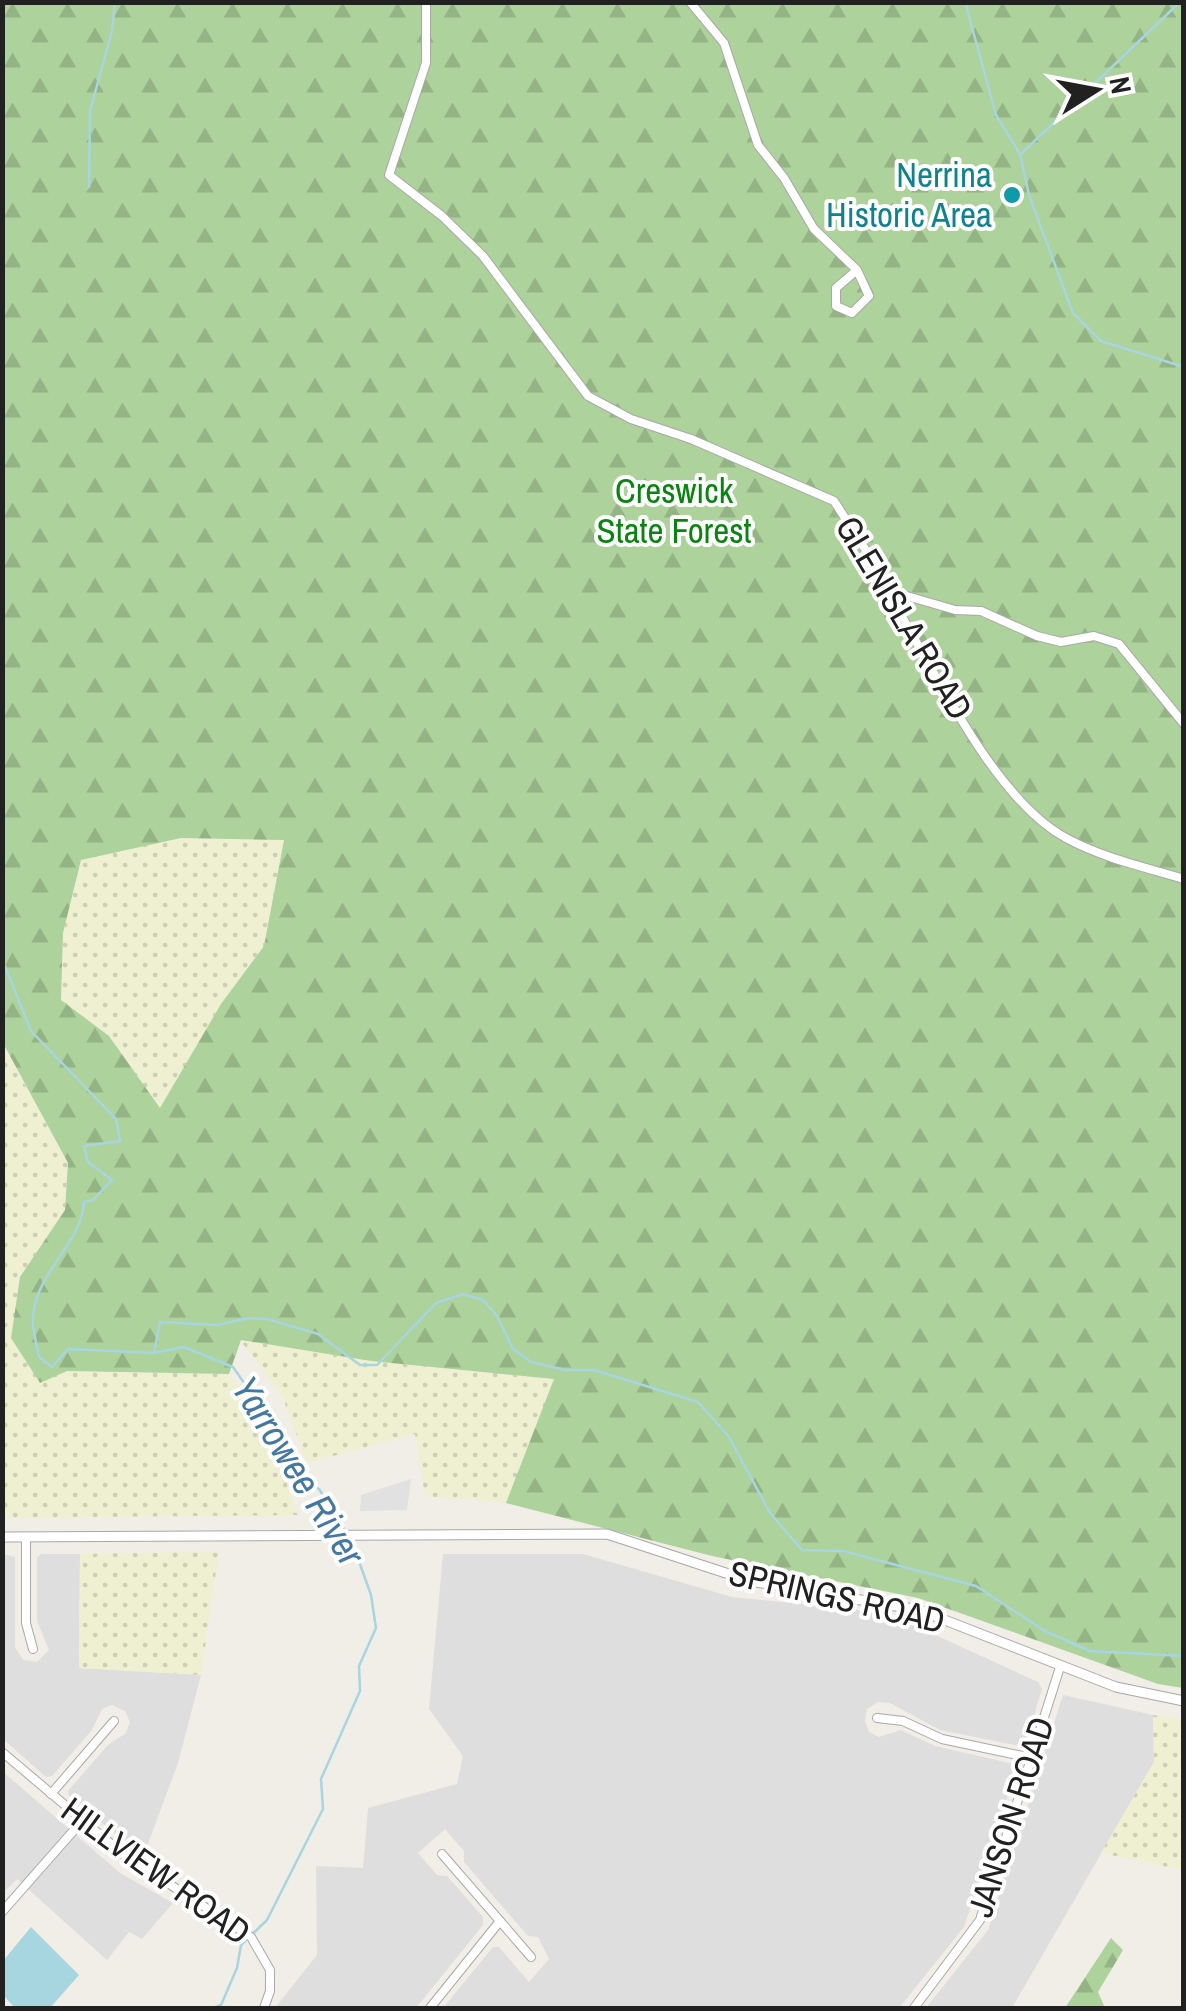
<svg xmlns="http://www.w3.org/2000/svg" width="1186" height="2011" font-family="'Archivo Narrow',sans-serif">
	<defs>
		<pattern id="farmland-dots" width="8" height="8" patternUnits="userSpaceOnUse" patternTransform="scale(2.5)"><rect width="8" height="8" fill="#eff0d2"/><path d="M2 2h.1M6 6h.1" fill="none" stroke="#cdceb4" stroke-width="1.8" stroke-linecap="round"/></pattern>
		<pattern id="forest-firs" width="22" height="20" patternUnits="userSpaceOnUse" patternTransform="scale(2.5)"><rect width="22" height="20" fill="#add29b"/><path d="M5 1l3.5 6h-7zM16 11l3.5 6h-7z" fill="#95b485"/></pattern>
	</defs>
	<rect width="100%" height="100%" fill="#f1eee7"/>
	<g fill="#dfdede">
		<path d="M3 1554 15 1557V1647L23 1660 37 1662 49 1650 37 1621V1558L41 1554H80L79 1668 201 1675 178 1763 143 1857 69 1796 68 1791 108 1745 126 1733 130 1722 125 1711 112 1705 102 1709 92 1730 52 1776 46 1777 3 1739Z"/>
		<path d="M443 1554H583L732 1597 887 1613 1038 1682 1042 1689 1024 1747 940 1730 890 1703 878 1702 867 1709 865 1721 869 1732 879 1737 901 1730 935 1746 1018 1765 964 1927 899 2008H443L493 1947H499L529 1982 549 1959 538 1937 528 1936 464 1862V1851L445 1829 418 1853 437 1875 447 1876 483 1917V1925L416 2008H275L317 1955 316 1866 363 1868 368 1808 457 1784 463 1756 429 1709Z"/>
		<path d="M1063 1695 1153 1715 1154 1762 1012 2008H926L988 1930Z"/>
		<path d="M2 1771 120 1873 173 1903 142 1939 129 1932 107 1960 17 1879 3 1893Z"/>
	</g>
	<g fill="url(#farmland-dots)">
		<path d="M181 838 284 840 264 946 221 1004 160 1109 109 1036 61 1000 63 933 81 859Z"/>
		<path d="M2 1043 68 1163 65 1210 20 1277 40 1382 67 1371 229 1374 266 1422 298 1515 3 1518Z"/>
		<path d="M240 1340 371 1361 555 1379 506 1503 425 1496 415 1434 307 1463 283 1398Z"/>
		<path d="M219 1551 201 1675 79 1668 80 1554Z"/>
		<path d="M1153 1715 1183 1719V1870L1101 1853 1154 1762Z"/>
	</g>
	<g fill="url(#forest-firs)" fill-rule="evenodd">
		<path d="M2 3H1183V1688L1158 1684 918 1598 712 1556 506 1503 554 1379 371 1361 241 1340 229 1374 67 1371 40 1383 11 1338 20 1277 65 1210 68 1163 3 1043ZM181 838 284 840 264 946 221 1004 160 1108 109 1036 61 1000 63 933 81 860Z"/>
		<path d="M1111 1938 1123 1950 1098 1992 1105 2008H1065Z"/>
	</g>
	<path fill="#e1e1e1" d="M411 1479 407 1510 360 1511 361 1495Z"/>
	<path fill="#a7d5e0" d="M31 1927 79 1975 50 2008H15L3 1995V1961Z"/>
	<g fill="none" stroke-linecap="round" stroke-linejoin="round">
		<g stroke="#a7d5e0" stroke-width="2.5">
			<path d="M965 2 996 115 1020 154 1029 195 1073 313 1101 341 1184 367"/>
			<path d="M1022 153 1180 2"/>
			<path d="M89 187 90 111 112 31 115 2"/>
			<path d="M2 959 31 1031 116 1119 120 1141 84 1146 88 1162 112 1180 93 1200 84 1202C82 1244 35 1272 33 1318 32 1330 37 1345 39 1357L52 1367 68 1349 154 1353 184 1347 233 1367 268 1417 297 1478 319 1489 346 1532"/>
			<path d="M154 1353 160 1322 218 1325 248 1318 267 1319 318 1334 360 1365H377L436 1303 463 1294 483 1300 497 1316 513 1349 531 1362 566 1370H594L698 1402 729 1437 770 1513 802 1550 843 1551 976 1586 1045 1631 1090 1651 1184 1656"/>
			<path d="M213 2008 221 2005 237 1968 241 1945 267 1920 323 1809 321 1779 360 1691 359 1666 376 1628 371 1595 351 1539"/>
		</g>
		<g stroke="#a8a8a8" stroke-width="10">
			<g id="minor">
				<path d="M426 2V63L389 175 442 216 483 256 588 396 631 419 691 439 834 501 865 549 876 586 894 603C936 673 995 800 1066 838 1103 858 1144 867 1184 879"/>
				<path d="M690 2 724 43 758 145 784 178 814 229 857 270 869 296 852 313 836 306V288L857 270"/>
				<path d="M883 589 955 610 981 611 1037 636 1061 642 1094 636 1119 644 1184 724"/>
				<path d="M26 1538V1623L33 1649"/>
				<path d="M877 1718 903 1721 942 1739 1032 1758"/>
				<path d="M2 1752 123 1854 251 1937 270 1970V1991L264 2008"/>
				<path d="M51 1794 114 1721"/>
				<path d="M442 1854 531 1957"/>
				<path d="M2 1912 82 1821"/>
				<path d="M430 2008 500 1921"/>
				<path d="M914 2008 980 1920 1060 1667"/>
			</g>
		</g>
		<g stroke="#a8a8a8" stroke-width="11">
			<path id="tertiary" d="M2 1537 607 1534 750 1581 919 1610 1116 1687 1184 1701"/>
		</g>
		<use href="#minor" stroke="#fff" stroke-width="8"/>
		<use href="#tertiary" stroke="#fff" stroke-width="9"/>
	</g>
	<circle fill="#0f9aa8" stroke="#fff" stroke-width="4" cx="1012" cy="195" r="10"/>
	<g text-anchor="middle" stroke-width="8" stroke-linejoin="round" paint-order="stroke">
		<g font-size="35" fill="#0d838f" stroke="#fff" text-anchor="end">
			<text x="992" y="187">Nerrina<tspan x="992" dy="40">Historic Area</tspan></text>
		</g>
		<g font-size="35" fill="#08850e" stroke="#fff">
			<text x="674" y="503">Creswick<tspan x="674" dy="40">State Forest</tspan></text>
		</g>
		<g font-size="35" fill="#212121" stroke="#fff">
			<text transform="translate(904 618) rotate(59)" y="12">GLENISLA ROAD</text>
			<text transform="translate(837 1597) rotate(13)" y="12">SPRINGS ROAD</text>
			<text transform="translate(1011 1817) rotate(-72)" y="12">JANSON ROAD</text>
			<text transform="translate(156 1871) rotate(36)" y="12">HILLVIEW ROAD</text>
		</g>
		<g font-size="38" font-style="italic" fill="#4378a5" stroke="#fff">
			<text transform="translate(298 1471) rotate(58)" y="13">Yarrowee River</text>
		</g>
	</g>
	<rect width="1186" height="2011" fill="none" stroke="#212121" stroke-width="10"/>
	<g transform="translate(1096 90) rotate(79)" stroke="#ffffff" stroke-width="8" paint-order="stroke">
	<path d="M0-8L18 38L0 25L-18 38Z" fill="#212121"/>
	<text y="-15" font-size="28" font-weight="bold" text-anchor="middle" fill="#212121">N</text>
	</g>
</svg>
